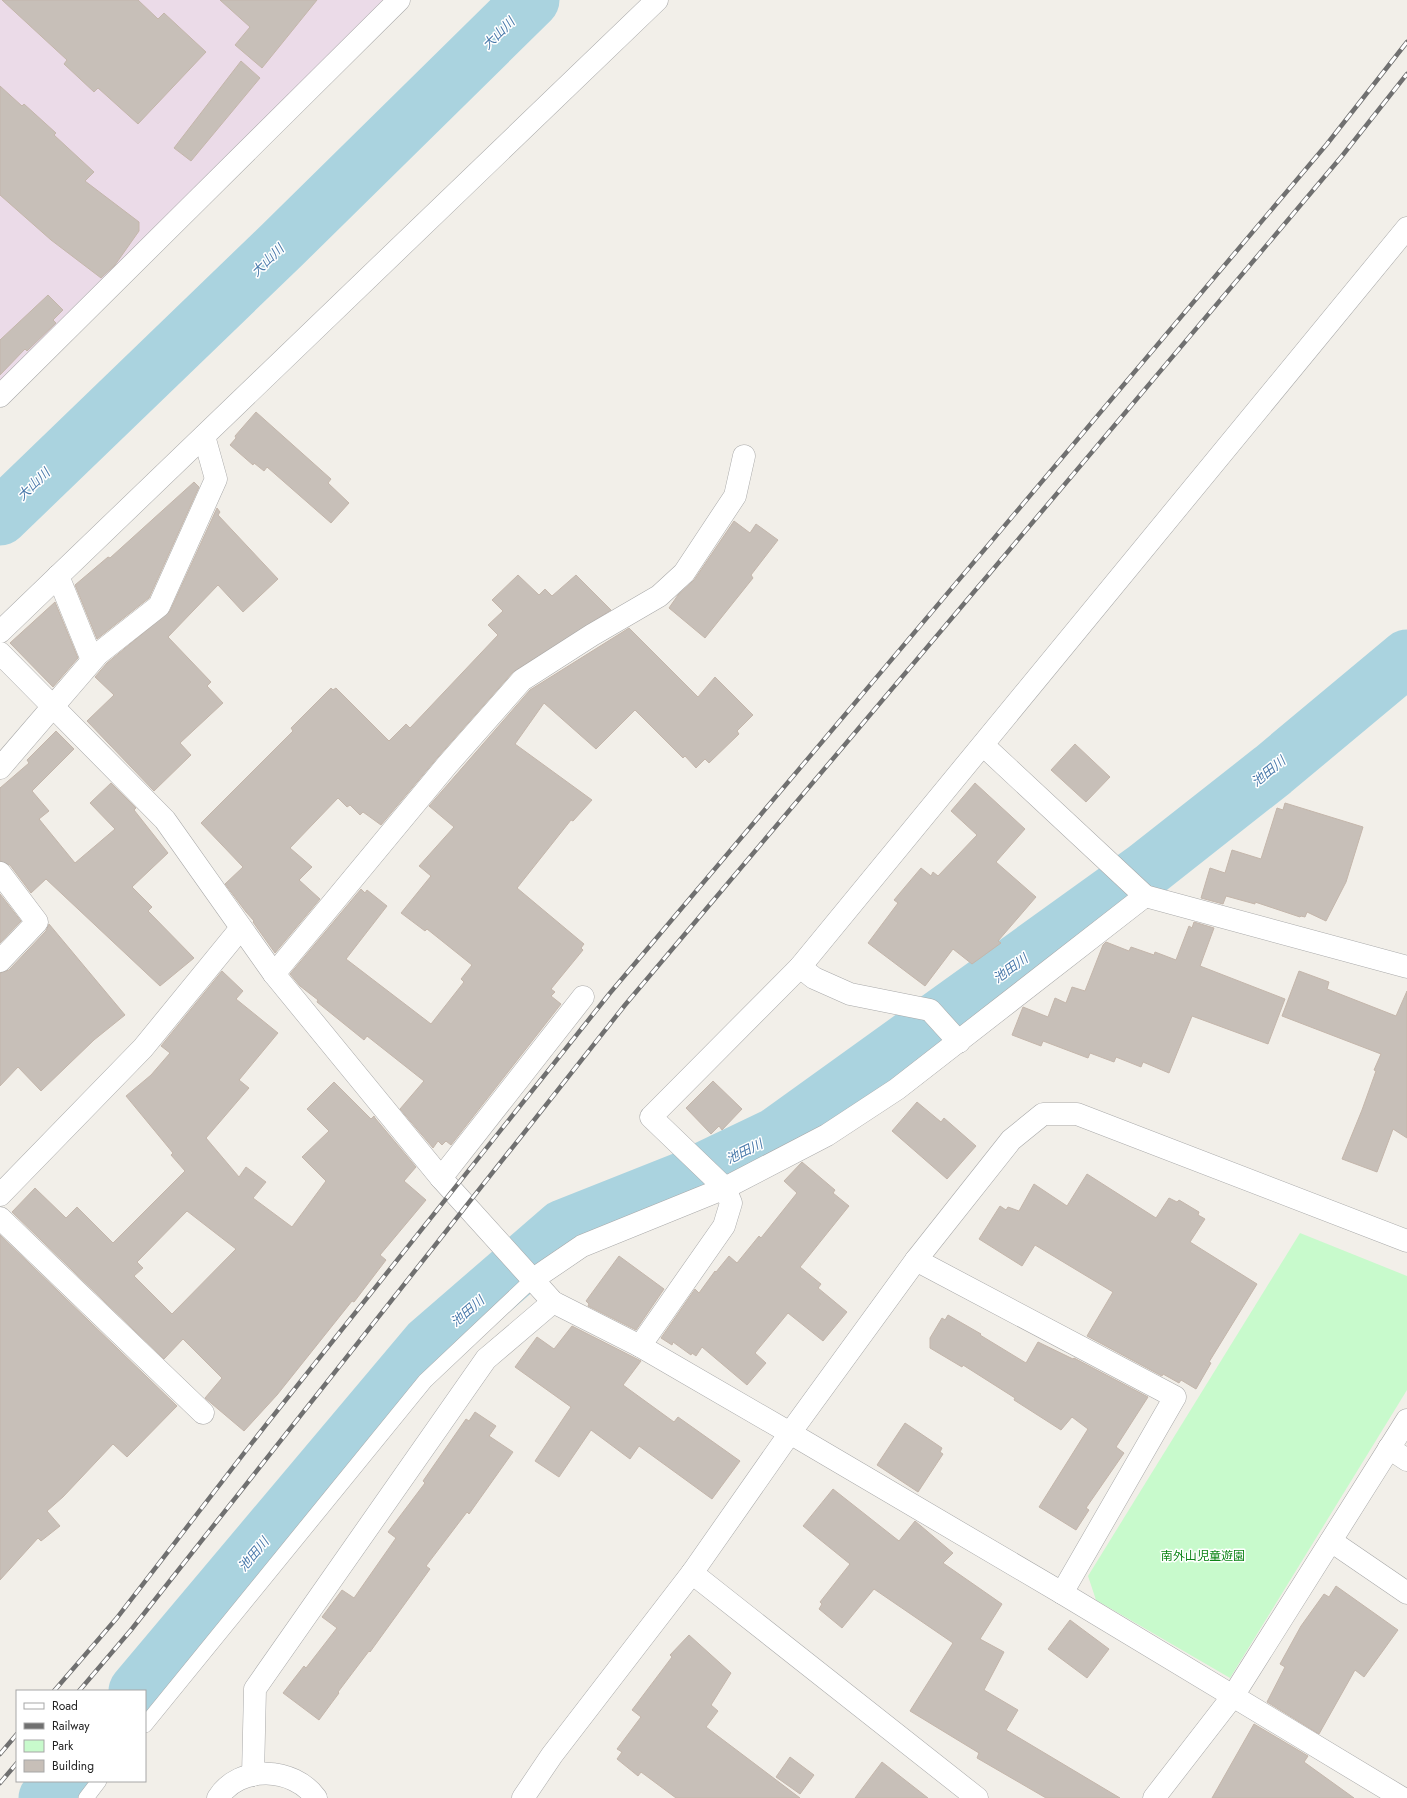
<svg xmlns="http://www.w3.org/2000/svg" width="1407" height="1798" font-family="Jost,'Noto Sans JP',sans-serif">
	<rect width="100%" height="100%" fill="#f2efe9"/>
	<path fill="#ebdbe8" d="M0 0H389L0 383Z"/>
	<path fill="#c8facc" d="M1300 1233 1407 1276V1390L1230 1678 1096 1600 1088 1576Z"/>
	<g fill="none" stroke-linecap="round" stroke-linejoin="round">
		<g stroke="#aad3df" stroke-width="57">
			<path d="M0 517 282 245 531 0"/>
			<path d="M137 1691 429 1344 563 1228 684 1180 776 1136 1146 870 1273 770 1407 658"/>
			<path d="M47 1798 61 1781"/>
		</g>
	</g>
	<g fill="#c7bfb8" stroke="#c4b6ab" fill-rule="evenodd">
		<path d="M2 0H138L158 19 164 13 206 52 138 124 98 88 94 92 64 64 67 60Z"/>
		<path d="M220 0H317L262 68 235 45 250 27Z"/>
		<path d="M241 61 260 78 191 161 174 148Z"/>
		<path d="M0 86 22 106 24 104 56 133 54 135 94 172 85 181 139 222V231L115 265 101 278 51 240 0 195Z"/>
		<path d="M48 295 63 310 53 320 56 323 27 351 25 349 0 375V340Z"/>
		<path d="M256 412 331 479 328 483 349 503 331 523 267 467 264 471 254 463 253 465 230 445 236 438 235 436Z"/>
		<path d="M194 482 199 487 149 598 97 639 75 585 108 557 110 558Z"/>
		<path d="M217 508 220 512 218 515 278 579 243 612 218 585 168 637 211 682 207 686 223 703 180 743 191 755 154 791 87 721 114 695 95 677 107 663 170 611Z"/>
		<path d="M734 521 750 533 756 524 778 540 751 575 753 578 705 638 669 608 678 595 694 580Z"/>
		<path d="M518 575 539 595 545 589 552 596 576 575 611 610 513 672 438 757 381 825 363 812 360 815 350 805 347 807 338 798 290 848 312 867 299 880 320 899 275 953 253 922 254 921 246 912 225 884 243 867 201 823 293 731 291 728 331 688 333 690 336 688 389 741 406 724 410 728 498 635 488 625 503 611 492 600Z"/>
		<path d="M55 602 78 658 53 687 10 643Z"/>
		<path d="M629 628 698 697 715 677 753 715 737 731 739 734 709 763 705 759 696 768 685 756 683 758 635 710 596 749 544 703 515 744 592 800 573 821 571 820 517 888 584 944 581 948 583 950 551 989 555 992 551 996 561 1004 451 1145 446 1141 442 1145 438 1141 433 1148 400 1109 424 1081 367 1036 364 1040 317 1002 318 1000 300 986 290 974 361 889 365 893 367 890 387 906 346 959 431 1024 464 982 461 979 472 965 427 929 425 931 401 913 431 876 419 866 454 827 429 806 530 690Z"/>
		<path d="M56 731 74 749 32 791 49 811 39 819 75 863 115 829 90 803 111 783 136 808 134 810 168 853 132 887 152 907 148 911 194 958 160 986 46 879 31 893 10 865 0 861V788L29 763 27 760Z"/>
		<path d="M1075 744 1110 777 1086 802 1051 770Z"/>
		<path d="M975 783 1025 829 996 862 1036 897 998 941 1001 943 972 964 953 949 925 986 868 943 898 903 894 900 921 868 931 876 933 872 938 876 977 835 951 811Z"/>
		<path d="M1285 803 1363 827 1346 882 1326 921 1307 912 1305 917 1301 916 1300 917 1255 902V904L1226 896 1223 904 1201 898 1210 868 1225 873 1232 850 1261 859 1277 808 1283 810Z"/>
		<path d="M0 894 21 921 0 943Z"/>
		<path d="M1194 922 1214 928 1200 966 1285 999 1268 1044 1192 1016 1169 1073 1143 1062 1141 1067 1116 1057 1114 1062 1090 1053 1088 1058 1043 1041 1041 1046 1012 1035 1023 1007 1048 1017 1055 998 1066 1003 1072 987 1085 991 1103 945 1106 942 1129 951 1131 947 1154 955 1155 952 1176 960 1189 926 1192 928Z"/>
		<path d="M49 924 125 1015 94 1040 41 1091 18 1067 0 1086V973L9 970 46 931Z"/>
		<path d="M222 971 243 991 236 999 278 1033 239 1080 249 1088 206 1138 239 1177 246 1167 266 1182 253 1198 292 1227 326 1181 302 1157 329 1131 307 1109 334 1082 371 1119 374 1116 375 1118 416 1167 404 1181 426 1200 380 1255 386 1260 354 1302 352 1301 277 1395 244 1431 205 1398 222 1378 183 1339 164 1359 12 1212 35 1188 66 1218 77 1207 113 1243 185 1171 171 1155 173 1153 126 1096 151 1075 170 1053 161 1046ZM187 1211 236 1249 172 1314 134 1276 143 1268 137 1262Z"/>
		<path d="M1299 971 1329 982 1327 989 1396 1016 1407 991V1138L1393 1129 1377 1172 1342 1159 1362 1110 1376 1071 1374 1070 1381 1054 1282 1016Z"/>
		<path d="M713 1081 742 1109 722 1130 719 1126 711 1134 686 1108Z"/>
		<path d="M917 1102 941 1122 944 1118 976 1146 947 1179 892 1131Z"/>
		<path d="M802 1162 835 1190 833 1193 849 1206 800 1267 821 1284 818 1288 847 1312 823 1341 788 1313 755 1353 766 1363 747 1385 702 1347 696 1356 692 1353 691 1355 673 1342 672 1345 661 1338 695 1289 699 1293 715 1271 716 1272 729 1256 737 1263 759 1236 761 1238 797 1193 784 1181Z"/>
		<path d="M1087 1174 1156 1218 1169 1198 1177 1202 1179 1200 1199 1212 1198 1215 1205 1219 1190 1242 1257 1284 1209 1362 1211 1363 1196 1389 1181 1380 1179 1383 1163 1374 1162 1376 1087 1336 1113 1292 1035 1245 1022 1266 979 1239 1000 1206 1006 1210 1008 1207 1019 1211 1034 1184 1067 1206Z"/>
		<path d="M0 1235 177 1406 127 1457 113 1444 63 1497 47 1511 60 1526 41 1541 38 1538 0 1580Z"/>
		<path d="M619 1256 664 1289 636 1330 588 1306 589 1304 586 1301Z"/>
		<path d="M948 1315 981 1334 980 1335 1026 1363 1038 1342 1073 1359 1074 1358 1148 1397 1116 1447 1124 1453 1086 1508 1089 1510 1076 1530 1039 1507 1088 1429 1072 1417 1061 1430 1014 1400 1015 1398 963 1365 962 1367 930 1348V1338L942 1318 945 1320Z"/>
		<path d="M572 1326 641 1361 623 1385 674 1422 678 1417 740 1461 712 1499 639 1446 630 1459 591 1430 559 1477 535 1461 571 1407 515 1367 537 1337 554 1349Z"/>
		<path d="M475 1412 496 1426 489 1436 513 1452 469 1514 467 1512 426 1566 430 1569 370 1652 369 1651 338 1692 339 1693 319 1720 283 1693 304 1666 306 1668 337 1628 322 1617 342 1590 354 1598 396 1538 388 1532 425 1483 423 1481 466 1419 469 1421Z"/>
		<path d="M905 1423 942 1448 940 1452 943 1454 918 1492 877 1465Z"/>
		<path d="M833 1489 899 1541 915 1521 953 1553 943 1563 1002 1604 980 1639 1004 1652 984 1690 1018 1710 1006 1730 1120 1798H1046L977 1758 979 1753 910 1711 953 1643 874 1589 842 1628 819 1609 822 1604 820 1602 850 1564 803 1526Z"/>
		<path d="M1336 1586 1398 1630 1364 1677 1355 1670 1319 1734 1267 1702 1285 1667 1280 1664 1301 1626 1324 1594 1329 1597Z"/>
		<path d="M1070 1620 1109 1649 1087 1678 1048 1649Z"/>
		<path d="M689 1635 731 1673 711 1705 718 1711 706 1727 800 1798H676L641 1772 638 1776 617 1759 622 1752 617 1749 641 1717 632 1710 672 1657 670 1655Z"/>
		<path d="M1254 1724 1308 1756 1304 1762 1354 1798H1212Z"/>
		<path d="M790 1757 814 1775 800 1794 776 1777Z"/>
		<path d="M882 1762 928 1798H855Z"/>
	</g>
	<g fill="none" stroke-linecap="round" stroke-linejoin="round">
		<g stroke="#a9a9a9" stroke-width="16">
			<g id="service">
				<path d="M145 1725 425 1381 532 1280"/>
				<path d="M86 1798 99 1781"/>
			</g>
		</g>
		<g stroke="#a9a9a9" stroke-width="23">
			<g id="minor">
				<path d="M0 396 399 0"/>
				<path d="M58 576 92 660"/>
				<path d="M0 632 657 0"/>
				<path d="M0 653 165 820 274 974 441 1178 553 1302 640 1346 790 1433 1062 1593 1402 1798"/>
				<path d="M983 745 1145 896 1407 967"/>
				<path d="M0 768 98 654 159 606 216 479 204 436"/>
				<path d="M0 873 37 922 0 961"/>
				<path d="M800 967 814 978 850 994 930 1010 959 1042"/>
				<path d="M274 974 447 765 522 680 592 635 659 596 684 573 735 496 744 456"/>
				<path d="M441 1178 583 997"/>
				<path d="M0 1195 143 1048 241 928"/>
				<path d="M0 1218 203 1413"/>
				<path d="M916 1260 1175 1397 1062 1593"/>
				<path d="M532 1280 582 1246 725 1188 827 1135 897 1089 1145 896"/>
				<path d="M640 1346 724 1226 731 1203 725 1188 651 1117 800 967 1407 228"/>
				<path d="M1389 1448 1407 1460"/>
				<path d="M1331 1541 1407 1593"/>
				<path d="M692 1573 977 1798"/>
				<path d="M253 1775 255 1689 486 1359 553 1302"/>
				<path d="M218 1798C239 1764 294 1767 316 1798"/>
				<path d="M1154 1798 1233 1696 1407 1420"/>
			</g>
		</g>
		<g stroke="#a9a9a9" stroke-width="23">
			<path id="tertiary" d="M523 1798 552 1755 692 1573 790 1433 916 1260 1011 1140 1043 1114H1077L1407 1241"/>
		</g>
		<use href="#service" stroke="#fff" stroke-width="15"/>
		<use href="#minor" stroke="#fff" stroke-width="22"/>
		<use href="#tertiary" stroke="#fff" stroke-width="22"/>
		<g stroke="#707070" stroke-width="4.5">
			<g id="rail">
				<path d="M54 1691 116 1619 265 1426 610 993 1327 144 1407 42"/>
				<path d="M79 1691 131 1630 625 1005 1342 156 1407 74"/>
				<path d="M0 1754 17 1734"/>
				<path d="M0 1783 17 1763"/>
			</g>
		</g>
		<use href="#rail" stroke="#fff" stroke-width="3" stroke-dasharray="9" stroke-linecap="butt"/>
	</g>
	<g text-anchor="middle" stroke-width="3" stroke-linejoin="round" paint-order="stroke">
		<g font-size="12" fill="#0c8416" stroke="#fff">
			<text x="1203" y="1560">南外山児童遊園</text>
		</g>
		<g font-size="13" font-style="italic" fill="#4a7aab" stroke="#fff">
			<text transform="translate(498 33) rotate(-45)" y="5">大山川</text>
			<text transform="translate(267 260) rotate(-44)" y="5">大山川</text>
			<text transform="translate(33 484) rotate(-44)" y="5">大山川</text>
			<text transform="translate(1268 771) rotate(-39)" y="5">池田川</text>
			<text transform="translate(1010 968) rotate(-36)" y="5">池田川</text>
			<text transform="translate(744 1151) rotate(-26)" y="5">池田川</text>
			<text transform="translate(467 1311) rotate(-41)" y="5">池田川</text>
			<text transform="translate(253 1554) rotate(-50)" y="5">池田川</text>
		</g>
	</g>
	<rect x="16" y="1690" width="130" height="92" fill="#ffffff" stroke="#a7a7a7"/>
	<rect x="24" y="1703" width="20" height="6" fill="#ffffff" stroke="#a7a7a7"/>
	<text x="52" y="1710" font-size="12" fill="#222222">Road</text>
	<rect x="24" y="1723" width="20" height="6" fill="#707070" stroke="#a7a7a7"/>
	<text x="52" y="1730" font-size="12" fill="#222222">Railway</text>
	<rect x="24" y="1740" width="20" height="12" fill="#c8facc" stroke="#a7a7a7"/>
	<text x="52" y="1750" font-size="12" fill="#222222">Park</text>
	<rect x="24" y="1760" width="20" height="12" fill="#c7bfb8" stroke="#a7a7a7"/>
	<text x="52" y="1770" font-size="12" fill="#222222">Building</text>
</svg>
